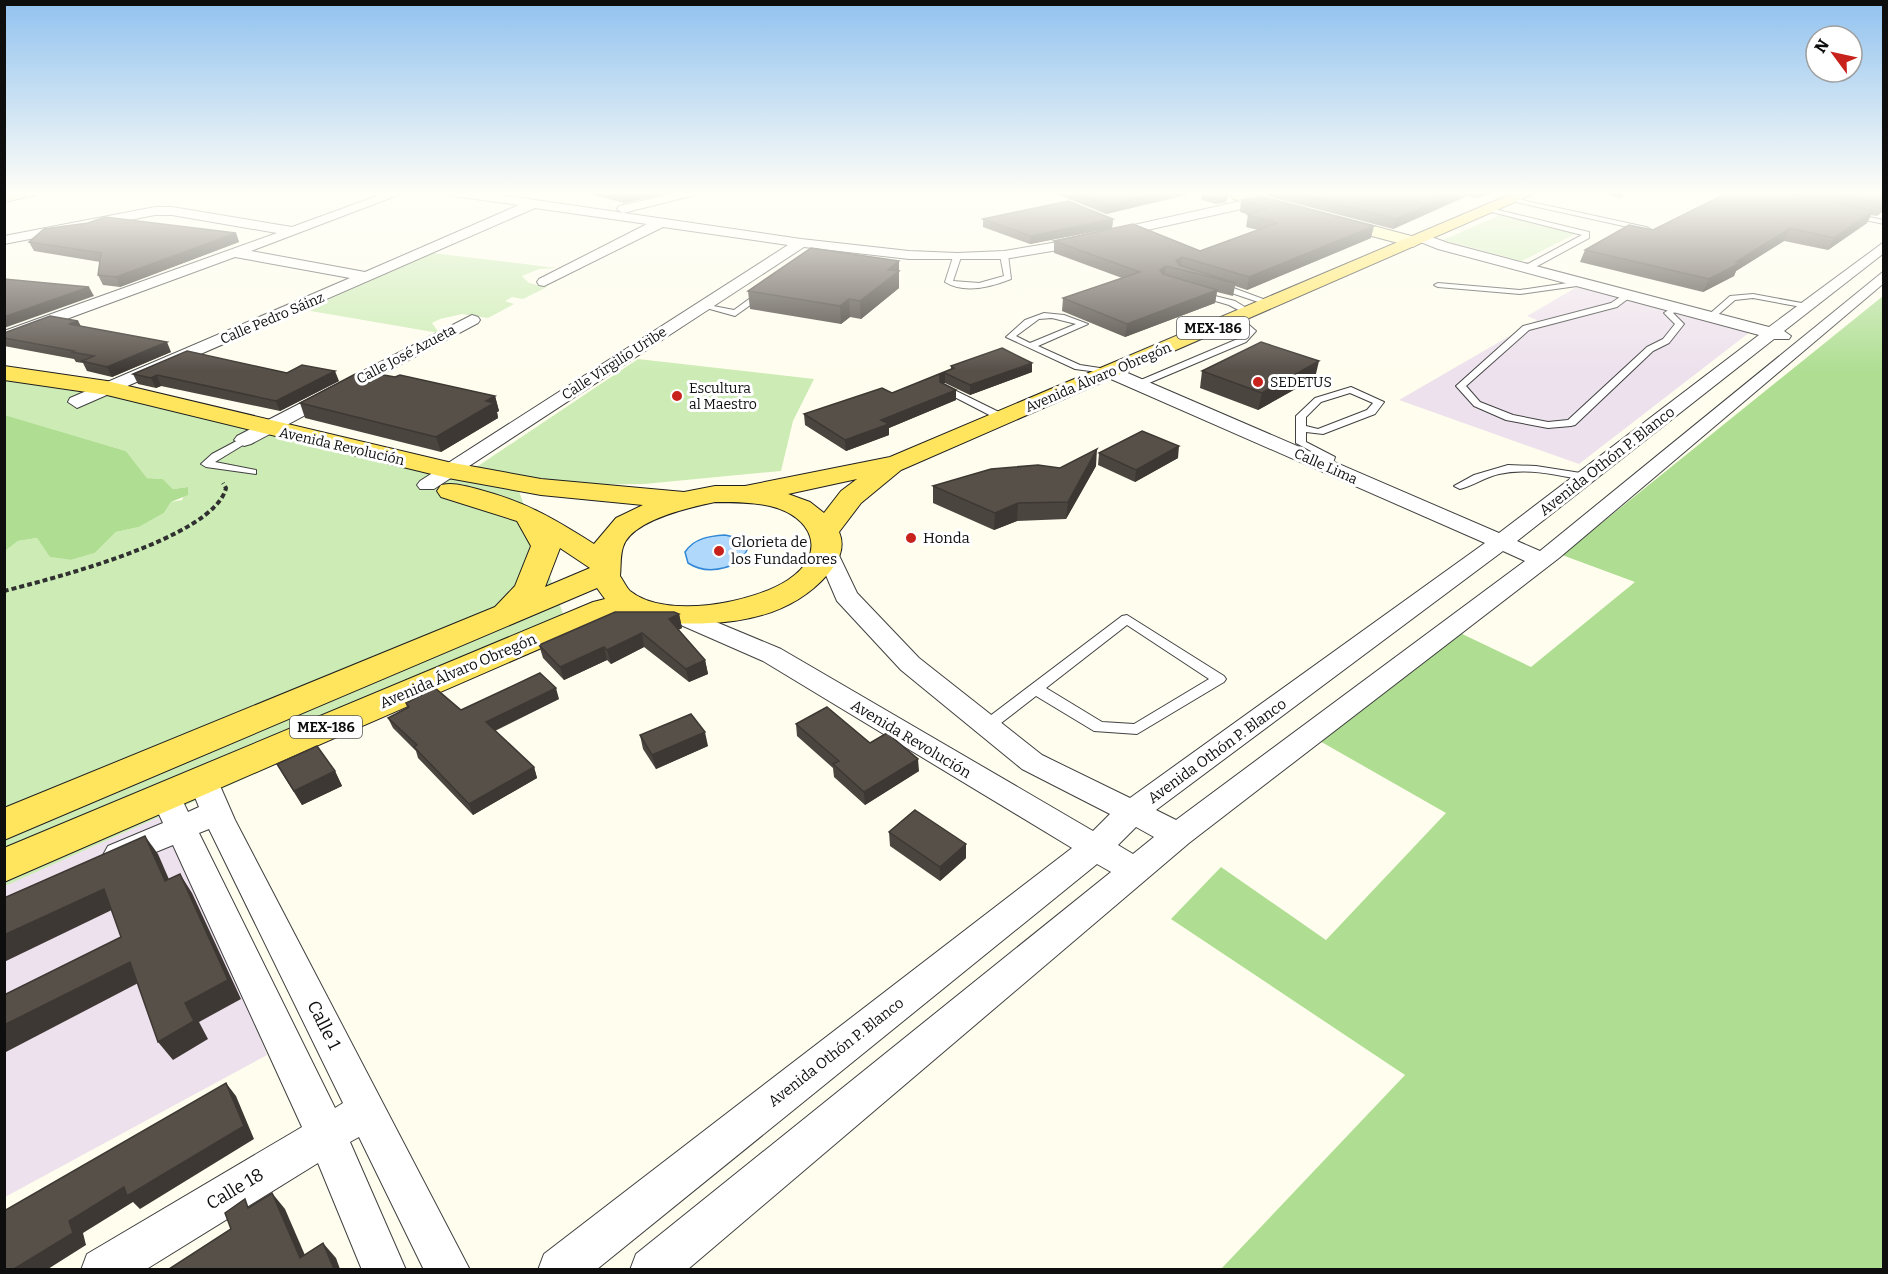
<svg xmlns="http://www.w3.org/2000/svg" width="1888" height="1274" font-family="Bitter,serif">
	<rect width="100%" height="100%" fill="#fffdee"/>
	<g fill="#ede1ed">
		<path d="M1577 287 1750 332 1579 464 1399 400 1537 320 1527 316Z"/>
		<path d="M170 812 267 1055 5 1197 4 886Z"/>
	</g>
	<g fill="#cdecb5">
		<path d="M1500 215 1577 233 1522 261 1443 240Z"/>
		<path d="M432 253 557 268 539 269 522 276 529 283 547 287 523 299 512 297 505 301 514 304 488 318 462 314 440 319 432 323 439 333 305 310Z"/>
		<path d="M638 359 814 379 793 421 781 471 644 484 564 485 515 480 570 633 5 886V551L18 541 37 538 51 557 71 560 95 553 116 532 139 527 164 513 171 502 182 500 187 487 173 489 163 479 147 478 126 451 5 415 4 373 472 470Z"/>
	</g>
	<g fill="#afde93">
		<path d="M1883 296V1269H1221L1405 1075 1171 919 1221 867 1326 940 1446 813 1318 740 1456 631 1531 667 1635 582 1562 555Z"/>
		<path d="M5 415 126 451 147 478 163 479 173 489 188 487V495L171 502 164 513 139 527 116 532 95 553 71 560 50 557 37 538 18 541 5 551Z"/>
	</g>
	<path fill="#afd8fa" stroke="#3187d7" stroke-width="1.5" d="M725 535C735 537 744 539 747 550L741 561C724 570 705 574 688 563L685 552C694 538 710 536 725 535Z"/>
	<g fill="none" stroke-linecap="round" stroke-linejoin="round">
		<g stroke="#414141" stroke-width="2">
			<g id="lane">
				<path d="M1513 198 1646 227 1650 229 1646 231 1511 201Z"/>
				<path d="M1490 208 1589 232V238L1530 270H1524V266L1582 235 1488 211Z"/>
				<path d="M1853 214 1884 220V224L1851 217Z"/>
				<path d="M1004 253 1008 255 1011 279C991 287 964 294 945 282L953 257 957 255 961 257 953 281 979 283 1004 276 1000 255Z"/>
				<path d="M1581 281H1584V285L1520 294 1438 287 1434 285 1438 283 1520 290Z"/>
				<path d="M1214 283H1220L1274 303 1267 305 1214 287Z"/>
				<path d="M760 291 767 293 735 316 699 306 703 304 734 310Z"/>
				<path d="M1195 291 1235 301 1253 312 1246 314 1229 305 1195 295Z"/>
				<path d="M1626 293 1633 295 1617 307 1529 330 1466 386 1480 402 1513 415 1548 422 1568 420 1647 347 1663 339 1675 324 1664 313 1674 306H1680V310L1673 313 1684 324 1669 343 1653 351 1575 425 1571 426 1548 428 1506 420 1474 406 1456 386 1523 326 1611 303Z"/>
				<path d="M1753 294 1807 304 1811 306 1807 308 1753 298 1735 300 1713 319 1706 317 1730 296Z"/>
				<path d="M1044 313 1064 315 1088 324 1038 346 1080 365 1113 370V374L1075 369 1006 337 1025 320ZM1052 318 1076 324 1030 343 1016 336 1039 319Z"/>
				<path d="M1233 316H1239L1256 331 1246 342 1142 386H1136V382L1240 338 1247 331 1233 320Z"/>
				<path d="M944 385 1007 416 1008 418 1007 420H999L941 390V386Z"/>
				<path d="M1351 387 1384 402 1375 414 1323 434 1306 432V442L1335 457 1331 469H1323L1322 467 1324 458 1296 443V416L1315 398ZM1350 393 1373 403 1367 410 1318 429 1306 426V417L1321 402Z"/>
				<path d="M244 437 248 438V442L215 462 256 470V474L206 467 201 464 212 454Z"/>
				<path d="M1508 465 1536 466 1587 474 1592 477 1587 480C1558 476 1528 467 1499 474 1485 477 1473 486 1460 489L1454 486 1474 475Z"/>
				<path d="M1127 615 1224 676 1226 679 1224 682 1137 734 1094 731 1036 696 992 730H982L980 726 982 722 1122 616ZM1127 625 1209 679 1134 724 1102 722 1046 688Z"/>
			</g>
		</g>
		<g stroke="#414141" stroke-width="2">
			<g id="street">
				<path d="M388 192H406L251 251 365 272 519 205 453 196 447 192H481L801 239 909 251 957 253 1004 251 1058 242 1259 197 1265 201 1259 205 1058 250 1004 259H909L804 247 434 489H420L417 485 420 481 788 245 663 227 544 286 539 285 537 282 539 279 647 224 535 208 77 408 68 402 70 398 350 278 235 257 4 342V331L277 233 172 215H155L4 244V236L155 207H172L292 227Z"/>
				<path d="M682 192H707L623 213 617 209 619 206Z"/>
				<path d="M1423 234 1448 243 1769 327 1884 242V253L1784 331 1791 336 1789 339H1774L1517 541 1540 551 1884 271V283L1559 558 1189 843 687 1270H630L636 1254 1111 872 1097 864 596 1270H538L544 1254 1072 848 763 661 674 622 671 617 674 612 683 610 692 612 781 649 1093 831 1110 814 1022 769 901 670 837 601 816 552 819 547H835L857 593 919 658 1042 755 1130 798 1485 543 1104 376 1101 372 1104 368H1116L1499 533 1759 335 1438 249 1418 241 1416 238ZM1503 551 1525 561 1176 820 1156 810ZM1136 827 1154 837 1133 854 1118 845Z"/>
				<path d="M472 315 478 317 480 320 478 323 251 444 244 446 234 440 237 436Z"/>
				<path d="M203 769 214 772 235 820 470 1270H424L359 1137 350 1142 406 1270H362L318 1163 145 1270H81L87 1254 302 1127 173 845 119 867 108 864 103 855 108 846 163 823 150 795 154 787 165 784 176 787 188 812 199 807 188 780 192 772ZM209 829 343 1103 335 1108 199 833Z"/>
			</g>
		</g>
		<g stroke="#303030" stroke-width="2">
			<g id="secondary">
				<path d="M4 192H39L37 195 4 202Z"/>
				<path d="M1244 192 1419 238 1422 242 1413 247 1233 199 1231 196 1233 193Z"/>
			</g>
		</g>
		<g stroke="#1f1f1f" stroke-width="2">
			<path id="primary" d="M1516 192H1538L901 470 861 503 839 532C846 548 838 562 828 574 773 637 683 624 608 619L4 882V848L593 602 605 599 597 588 4 840V808L495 607 515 586 531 546 517 521 441 497 437 491 441 485C454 482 465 486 477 489 526 502 553 518 594 544L616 518 643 505 541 495 448 478 107 395 4 380V366L107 381 448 462 541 479 684 492 715 486H745L890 457ZM857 479 841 491 824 513 810 502 788 494ZM715 502C733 502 752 502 770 506 812 516 829 553 788 580 753 603 666 620 630 591 626 587 623 580 620 576 621 567 620 556 623 547 631 520 691 507 715 502ZM560 548 590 568 545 587Z"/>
		</g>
		<path stroke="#303030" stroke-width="4" stroke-dasharray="5 3" stroke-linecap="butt" d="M4 591C51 579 214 538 226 488L223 483"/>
		<use href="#lane" fill="#fff" fill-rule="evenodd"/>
		<use href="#street" fill="#fff" fill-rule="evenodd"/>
		<use href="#secondary" fill="#fffda9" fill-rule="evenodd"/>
		<use href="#primary" fill="#ffe55e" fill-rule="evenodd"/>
	</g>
	<g fill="#4b453f">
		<path d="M582 192H674L624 203Z"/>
		<path d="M1052 192H1194V193L1106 214Z"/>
		<path d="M1202 192 1226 202 1216 204 1201 200Z"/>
		<path d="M1267 192H1498L1475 198 1467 196 1393 229 1267 196Z"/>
		<path d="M1593 192H1629L1620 198Z"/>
		<path d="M1729 192H1884V210L1877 216 1871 215 1867 223 1828 250 1784 241 1736 271 1734 276 1703 292 1580 262 1585 250 1653 230Z"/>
		<path d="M1241 200 1371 238 1247 290 1235 286 1233 296 1217 292 1215 303 1125 337 1062 311 1063 298 1122 278 1054 253V241L1200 251 1258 230 1246 227 1248 215H1249L1240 212Z"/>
		<path d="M983 219H1113L1112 228 1030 244 983 227Z"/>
		<path d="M236 233 239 242 120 287 103 285 98 275 100 262 34 251 29 242Z"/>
		<path d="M899 261V288L861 319 850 317 841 324 750 309 748 291Z"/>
		<path d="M78 321 81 327 171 352 112 377 87 371 83 363 76 362 74 359 4 346V333Z"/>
		<path d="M951 366 1032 372 970 395 945 383H943L956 390V400L889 428V435L846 451 805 425 804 414 892 393 951 369Z"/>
		<path d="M1202 371 1315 378 1258 410 1200 388Z"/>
		<path d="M287 373 339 381 280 411 161 386 156 388 138 384 133 374Z"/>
		<path d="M495 396 499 411 497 412 498 418 441 452 305 418 300 403Z"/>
		<path d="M1099 453 1178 458 1135 482 1098 465Z"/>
		<path d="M1096 466 1066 519 1017 521 994 530 933 503V486L1060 468Z"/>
		<path d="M679 614 682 628 678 630 705 660 708 674 689 682 644 647 611 664 607 660 564 680 543 658 539 645Z"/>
		<path d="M559 699 495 731 534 767 537 778 473 815 418 758 416 751 393 728 388 718 407 708 406 703 461 710Z"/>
		<path d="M796 724 870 743 919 771 865 805 834 777 833 768 797 736Z"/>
		<path d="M640 735 708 746 656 769 643 749Z"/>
		<path d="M277 764 335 771 342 786 302 805 285 778Z"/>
		<path d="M889 832 966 844V858L940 881 890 846Z"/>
	</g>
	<g fill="#3d3833">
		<path d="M623 192H674L624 203 622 193Z"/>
		<path d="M1166 192H1194V193L1106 214 1107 206Z"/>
		<path d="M1456 192H1468L1467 196 1393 229 1396 219Z"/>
		<path d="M1477 192H1498L1475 198Z"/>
		<path d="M1622 192H1629L1620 198Z"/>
		<path d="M1227 198 1226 202 1216 204 1217 200Z"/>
		<path d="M1883 204H1884V210L1877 216Z"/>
		<path d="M1873 211 1867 223 1828 250 1834 238Z"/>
		<path d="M1113 219 1112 228 1030 244 1031 236Z"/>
		<path d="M1374 226 1371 238 1247 290 1249 277Z"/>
		<path d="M1790 228 1784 241 1736 271 1734 276 1703 292 1709 279Z"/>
		<path d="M236 233 239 242 120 287 116 277Z"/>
		<path d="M1182 257 1180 269 1176 260Z"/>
		<path d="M899 261V288L861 319 860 301 888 270Z"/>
		<path d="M1166 266 1164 279 1160 270Z"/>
		<path d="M89 287 94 296 4 328V317Z"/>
		<path d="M1217 290 1215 303 1125 337 1127 324Z"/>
		<path d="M849 299 850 317 841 324 840 306Z"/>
		<path d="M78 321 83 330 69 324Z"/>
		<path d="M167 342 171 352 112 377 107 367Z"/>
		<path d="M1319 361 1315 378 1258 410 1262 393Z"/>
		<path d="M1032 363V372L970 395V385Z"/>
		<path d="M335 371 339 381 280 411 276 401Z"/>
		<path d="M945 373V383L940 384V374Z"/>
		<path d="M157 375 161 386 156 388 151 378Z"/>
		<path d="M956 390V400L889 428V435L846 451 845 440 881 420Z"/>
		<path d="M495 396 499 411 497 412 498 418 441 452 436 437 486 401Z"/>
		<path d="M1179 446 1178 458 1135 482 1136 470Z"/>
		<path d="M1097 449 1096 466 1066 519 1068 502Z"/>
		<path d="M1018 503 1017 521 994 530 995 513Z"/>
		<path d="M679 614 682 628 672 633 669 619Z"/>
		<path d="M642 633 644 647 611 664 607 650Z"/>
		<path d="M604 647 607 660 564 680 560 667Z"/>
		<path d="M705 660 708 674 689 682 686 669Z"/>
		<path d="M556 688 559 699 489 733 486 722Z"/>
		<path d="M705 732 708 746 656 769 652 755Z"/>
		<path d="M918 759 919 771 865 805 864 792Z"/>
		<path d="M534 767 537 778 473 815 469 804Z"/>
		<path d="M335 771 342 786 302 805 294 791Z"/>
		<path d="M145 836 158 854 178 900 165 881Z"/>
		<path d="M966 844V858L940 881V867Z"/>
		<path d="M180 874 192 893 241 999 199 1022 208 1039 173 1060 158 1042 185 1003Z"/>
		<path d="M104 889 118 907 4 962V935Z"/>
		<path d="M130 962 144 980 4 1053V1025Z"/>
		<path d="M226 1083 236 1096 254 1139 140 1209 133 1202 83 1233 86 1245 48 1269H14Z"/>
		<path d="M272 1193 285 1209 311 1269 300 1258Z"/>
		<path d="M323 1243 336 1258 340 1269H334Z"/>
	</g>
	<g fill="#575049" stroke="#3d3833" stroke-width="1.5">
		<path d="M1073 192H1166L1107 206Z"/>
		<path d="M1202 192H1228L1227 198 1217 200 1202 195Z"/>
		<path d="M1291 192H1456L1396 219Z"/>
		<path d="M1729 192H1793L1794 194 1873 211 1834 238 1790 228 1736 262 1740 263 1709 279 1585 250 1629 225 1653 230Z"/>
		<path d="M1825 192H1884V204H1883Z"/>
		<path d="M1259 197 1374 226 1249 277 1182 257 1176 260 1179 265 1235 283 1166 266 1160 270 1163 274 1217 290 1127 324 1063 298 1140 272 1054 241 1133 224 1200 251 1277 223 1248 215 1267 208 1241 200Z"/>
		<path d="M1068 201 1113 219 1031 236 983 219Z"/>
		<path d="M105 217 236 233 116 277 98 275 101 253 29 242 44 229 88 223Z"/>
		<path d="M811 248 899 261 888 270 899 271 860 301 849 299 840 306 748 291Z"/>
		<path d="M4 279 89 287 4 317Z"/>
		<path d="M50 316 78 321 69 324 167 342 107 367 82 361 94 356 71 352 74 351 4 338V333Z"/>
		<path d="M1261 342 1319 361 1262 393 1202 371Z"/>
		<path d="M1002 348 1032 363 970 385 945 373 940 374V382L956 390 881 420 889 424 845 440 804 414 882 388 892 393 954 368 951 366Z"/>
		<path d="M187 351 287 373 302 365 335 371 276 401 157 375 151 378 133 374Z"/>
		<path d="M361 371 395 377 400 375 495 396 486 401 494 403 436 437 300 403Z"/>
		<path d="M1142 431 1179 446 1136 470 1099 453Z"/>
		<path d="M1097 449 1068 502 1018 503 995 513 933 486 991 469 1038 465 1060 468Z"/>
		<path d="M615 612H674L679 614 669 619 705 660 686 669 642 633 607 650 604 647 560 667 539 645Z"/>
		<path d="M540 673 556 688 486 722 534 767 469 804 414 747 417 745 388 718 409 707 406 703 435 688 461 710Z"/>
		<path d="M827 707 870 743 887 733 918 759 864 792 833 764 839 761 796 724Z"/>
		<path d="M691 714 705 732 652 755 640 735Z"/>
		<path d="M317 746 335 771 294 791 277 764Z"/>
		<path d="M915 810 966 844 940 867 889 832Z"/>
		<path d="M145 836 165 881 180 874 228 980 185 1003 194 1021 158 1042 130 962 4 1025V995L121 937 104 889 4 935V898Z"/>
		<path d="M226 1083 244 1126 127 1196 124 1187 69 1221 73 1233 14 1269H4V1211Z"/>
		<path d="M272 1193 300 1258 323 1243 334 1269H169L231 1229 225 1213 245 1199 248 1208Z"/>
	</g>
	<linearGradient id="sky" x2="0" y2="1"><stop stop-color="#91c2ef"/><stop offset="0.52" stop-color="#fffef7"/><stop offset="1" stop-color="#fffef7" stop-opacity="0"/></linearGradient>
	<rect width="1888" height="371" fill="url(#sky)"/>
	<g fill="#c8221c" stroke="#fff" stroke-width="2">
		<circle cx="1258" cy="382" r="6"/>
		<circle cx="677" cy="396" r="6"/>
		<circle cx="911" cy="538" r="6"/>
		<circle cx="719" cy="551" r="6"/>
	</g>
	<g text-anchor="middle" stroke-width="6" stroke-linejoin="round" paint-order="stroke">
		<g font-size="14" fill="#0e0e0e" stroke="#fff">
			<text transform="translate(272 318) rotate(-23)" y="5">Calle Pedro Sáinz</text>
			<text transform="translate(406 354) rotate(-28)" y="5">Calle José Azueta</text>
			<text transform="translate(614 363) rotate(-33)" y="5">Calle Virgilio Uribe</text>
			<text transform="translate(1098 377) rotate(-23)" y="5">Avenida Álvaro Obregón</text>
			<text transform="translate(342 446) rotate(13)" y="5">Avenida Revolución</text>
			<text transform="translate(1326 466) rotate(24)" y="5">Calle Lima</text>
		</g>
		<g fill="#fff" stroke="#565656" stroke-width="1.5">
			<rect x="1177" y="317" width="72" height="22" rx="4.5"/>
			<rect x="290" y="716" width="72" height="22" rx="4.5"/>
		</g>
		<g font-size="14" font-weight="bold" fill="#0e0e0e">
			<text x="1213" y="333">MEX-186</text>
			<text x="326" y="732">MEX-186</text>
		</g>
		<g font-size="14" fill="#0e0e0e" stroke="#fff" text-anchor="start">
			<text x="1270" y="387">SEDETUS</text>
			<text x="689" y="393">Escultura<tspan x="689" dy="16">al Maestro</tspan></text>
		</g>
		<g font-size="15" fill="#0e0e0e" stroke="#fff">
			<text transform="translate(1607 461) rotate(-38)" y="5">Avenida Othón P. Blanco</text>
			<text transform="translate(458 671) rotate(-23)" y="5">Avenida Álvaro Obregón</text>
			<text transform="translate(911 739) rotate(31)" y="5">Avenida Revolución</text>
			<text transform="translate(1217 751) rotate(-36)" y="5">Avenida Othón P. Blanco</text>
			<text transform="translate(836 1052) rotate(-38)" y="5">Avenida Othón P. Blanco</text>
		</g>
		<g font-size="15" fill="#0e0e0e" stroke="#fff" text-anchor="start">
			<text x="923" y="543">Honda</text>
			<text x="731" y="547">Glorieta de<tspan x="731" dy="17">los Fundadores</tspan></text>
		</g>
		<g font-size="18" fill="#0e0e0e" stroke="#fff">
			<text transform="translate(324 1025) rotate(63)" y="6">Calle 1</text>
			<text transform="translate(235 1189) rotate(-31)" y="6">Calle 18</text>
		</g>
	</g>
	<rect width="1888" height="1274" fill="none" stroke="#0e0e0e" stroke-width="12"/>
	<g transform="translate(1834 54) rotate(303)"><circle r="28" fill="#ffffff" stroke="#9f9f9f" stroke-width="1.5"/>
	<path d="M0-4.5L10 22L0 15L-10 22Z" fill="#c8221c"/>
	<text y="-9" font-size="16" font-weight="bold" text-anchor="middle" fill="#0e0e0e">N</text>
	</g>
</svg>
